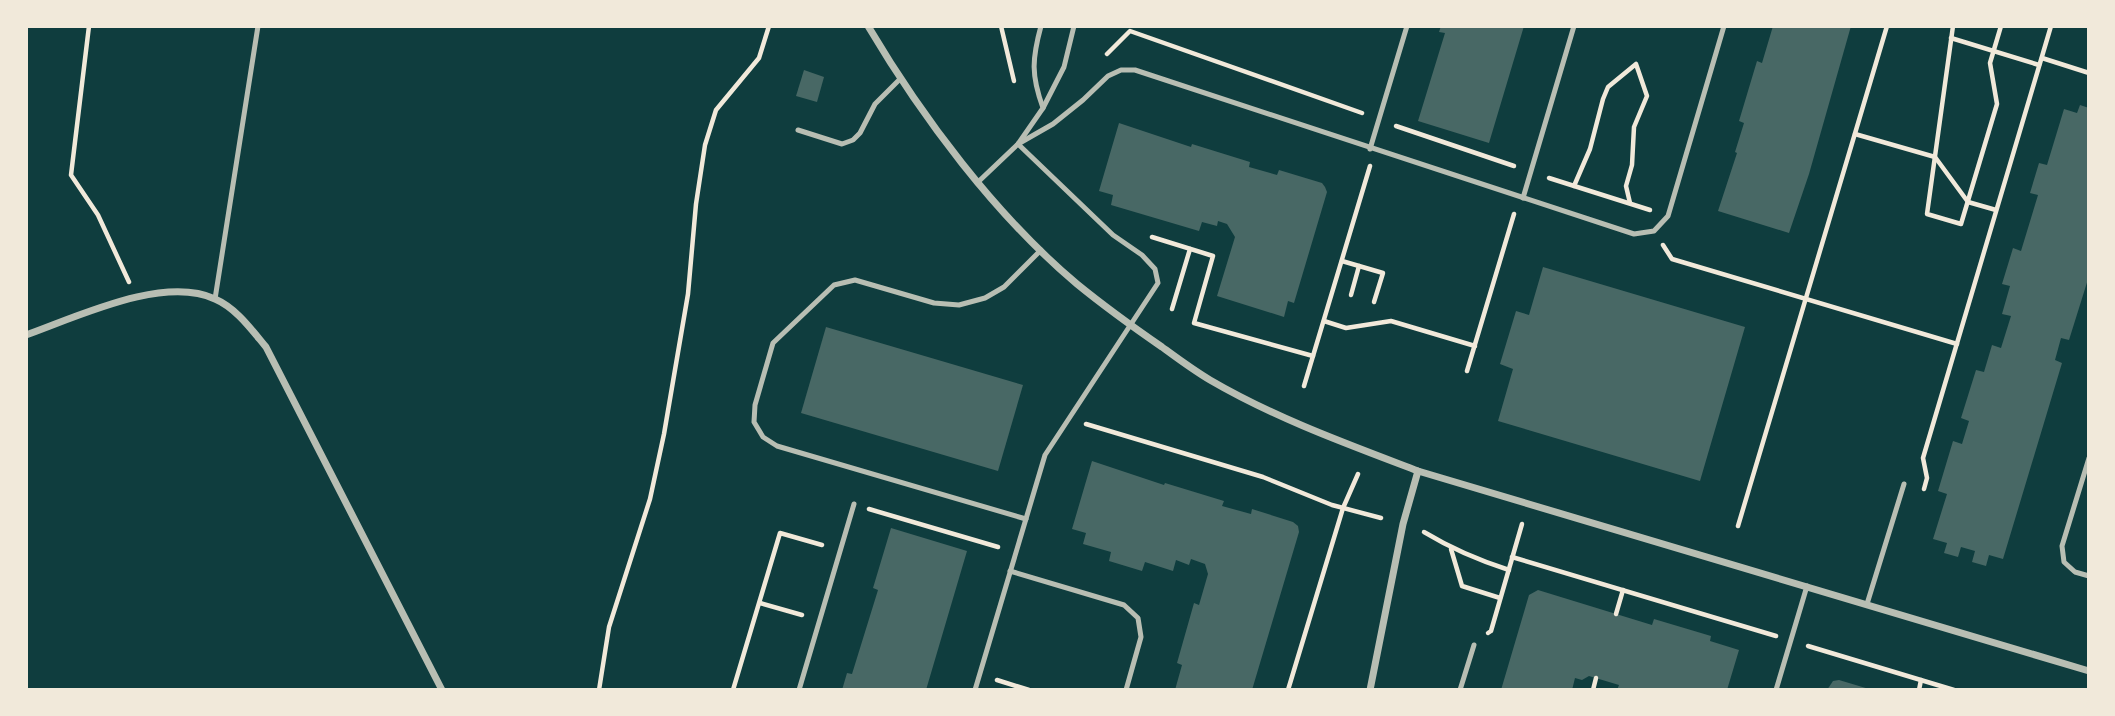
<svg xmlns="http://www.w3.org/2000/svg" width="2115" height="716" font-family="'DejaVu Sans',sans-serif">
	<rect width="100%" height="100%" fill="#0f3d3e"/>
	<g fill="#486865">
		<path d="M1441 26H1524L1489 143 1418 121 1445 33 1439 32Z"/>
		<path d="M1773 26H1851L1809 174 1789 233 1718 211 1737 153 1735 152 1744 123 1739 121 1757 61 1762 63Z"/>
		<path d="M804 70 824 77 817 102 796 96Z"/>
		<path d="M2080 105 2089 108V276L2069 340 2061 338 2055 360 2062 363 2003 559 1989 555 1986 566 1972 562 1975 551 1961 547 1958 557 1944 553 1947 543 1933 539 1947 494 1938 491 1953 441 1962 444 1969 421 1961 418 1976 370 1984 372 1992 345 2001 348 2011 316 2002 314 2010 286 2002 284 2013 248 2021 251 2038 195 2030 193 2039 163 2047 165 2064 109 2077 113Z"/>
		<path d="M1119 123 1191 147 1192 144 1250 162 1249 167 1277 175 1279 170 1322 183 1325 187 1327 192 1294 303 1288 301 1284 317 1217 296 1235 237 1227 224 1218 221 1217 226 1202 222 1199 231 1111 205 1113 195 1099 191Z"/>
		<path d="M1543 267 1745 327 1700 481 1498 421 1513 369 1500 364 1516 311 1529 315Z"/>
		<path d="M826 327 1023 385 998 471 801 413Z"/>
		<path d="M1092 461 1164 485 1165 483 1224 501 1222 506 1251 514 1252 509 1293 522 1298 526 1299 532 1252 690H1175L1182 665 1177 663 1194 603 1199 605 1208 574 1205 564 1191 559 1189 565 1176 560 1173 571 1145 562 1142 571 1109 561 1111 552 1083 544 1086 533 1072 529Z"/>
		<path d="M891 528 967 551 926 690H842L847 673 852 674 878 590 873 588Z"/>
		<path d="M1538 590 1652 625 1654 619 1711 636 1710 641 1739 650 1727 690H1617L1619 685 1589 676 1582 680 1575 678 1572 690H1501L1529 595Z"/>
		<path d="M1839 680 1869 689V690H1827L1833 681Z"/>
	</g>
	<g fill="none" stroke-linecap="round" stroke-linejoin="round">
		<g stroke="#f1e9da" stroke-width="4.5">
			<path d="M89 26 71 175 98 215 129 282"/>
			<path d="M1001 26 1014 81"/>
			<path d="M1953 26 1927 214 1961 224 1997 104 1990 63 2001 26"/>
			<path d="M1951 38 2039 65"/>
			<path d="M1107 54 1130 31 1362 113"/>
			<path d="M2042 58 2089 73"/>
			<path d="M1396 126 1514 166"/>
			<path d="M1855 134 1935 157 1968 202 1996 210"/>
			<path d="M1549 178 1650 210"/>
			<path d="M1574 186 1590 149 1603 99 1608 87 1636 64 1647 96 1634 127 1632 165 1626 186 1630 203"/>
			<path d="M1152 237 1213 256 1194 323 1313 356"/>
			<path d="M1663 245 1672 259 1957 344"/>
			<path d="M1342 261 1383 273 1374 302"/>
			<path d="M1351 295 1359 266"/>
			<path d="M1172 309 1190 249"/>
			<path d="M1324 321 1346 328 1391 321 1475 346"/>
			<path d="M1467 371 1514 214"/>
			<path d="M1304 386 1370 166"/>
			<path d="M1086 424 1263 477 1332 505 1381 518"/>
			<path d="M1924 489 1927 478 1923 458 2051 26"/>
			<path d="M869 509 998 547"/>
			<path d="M1738 526 1887 26"/>
			<path d="M1424 532C1452 549 1478 560 1509 570"/>
			<path d="M1451 549 1462 586 1500 598"/>
			<path d="M1512 557 1776 636"/>
			<path d="M760 603 802 615"/>
			<path d="M1616 614 1623 590"/>
			<path d="M1488 633 1491 631 1522 524"/>
			<path d="M1808 646 1954 690"/>
			<path d="M997 680 1029 690"/>
			<path d="M599 690 609 627 650 499 664 434 688 294 696 204 705 145 716 110 759 58 769 26"/>
			<path d="M733 690 780 533 822 545"/>
			<path d="M1288 690 1343 508 1358 474"/>
			<path d="M1593 690 1596 678"/>
			<path d="M1919 690 1921 680"/>
		</g>
		<g stroke="#b8beb3" stroke-width="5">
			<path d="M1043 108 1064 67 1074 26"/>
			<path d="M798 130 842 144 853 140 860 133 875 104 899 80"/>
			<path d="M1370 149 1407 26"/>
			<path d="M977 183 1018 144 1043 108C1031 75 1032 59 1041 26"/>
			<path d="M1523 198 1574 26"/>
			<path d="M215 299 258 26"/>
			<path d="M2089 458 2062 546 2064 562 2075 572 2089 576"/>
			<path d="M1026 519 777 446 763 437 754 422 755 405 773 343 834 285 855 280 934 303 959 305 985 298 1004 287 1041 250"/>
			<path d="M1010 571 1124 605 1138 618 1141 637 1126 690"/>
			<path d="M1867 604 1904 484"/>
			<path d="M799 690 854 504"/>
			<path d="M975 690 1045 455 1158 283 1155 269 1142 255 1113 235 1018 144 1053 124 1083 100 1108 76 1121 70H1135L1634 234 1654 231 1668 216 1724 26"/>
			<path d="M1460 690 1474 645"/>
			<path d="M1776 690 1807 586"/>
		</g>
		<g stroke="#b8beb3" stroke-width="7">
			<path d="M868 26C922 117 995 215 1077 284 1104 306 1133 327 1162 347 1177 358 1193 370 1210 380 1275 418 1347 444 1418 471L2089 671"/>
			<path d="M26 335C77 317 163 275 215 299 236 308 251 329 266 347L442 690"/>
			<path d="M1370 690 1403 524 1418 471"/>
		</g>
	</g>
	<rect width="2115" height="716" fill="none" stroke="#f1e9da" stroke-width="56"/>
</svg>
